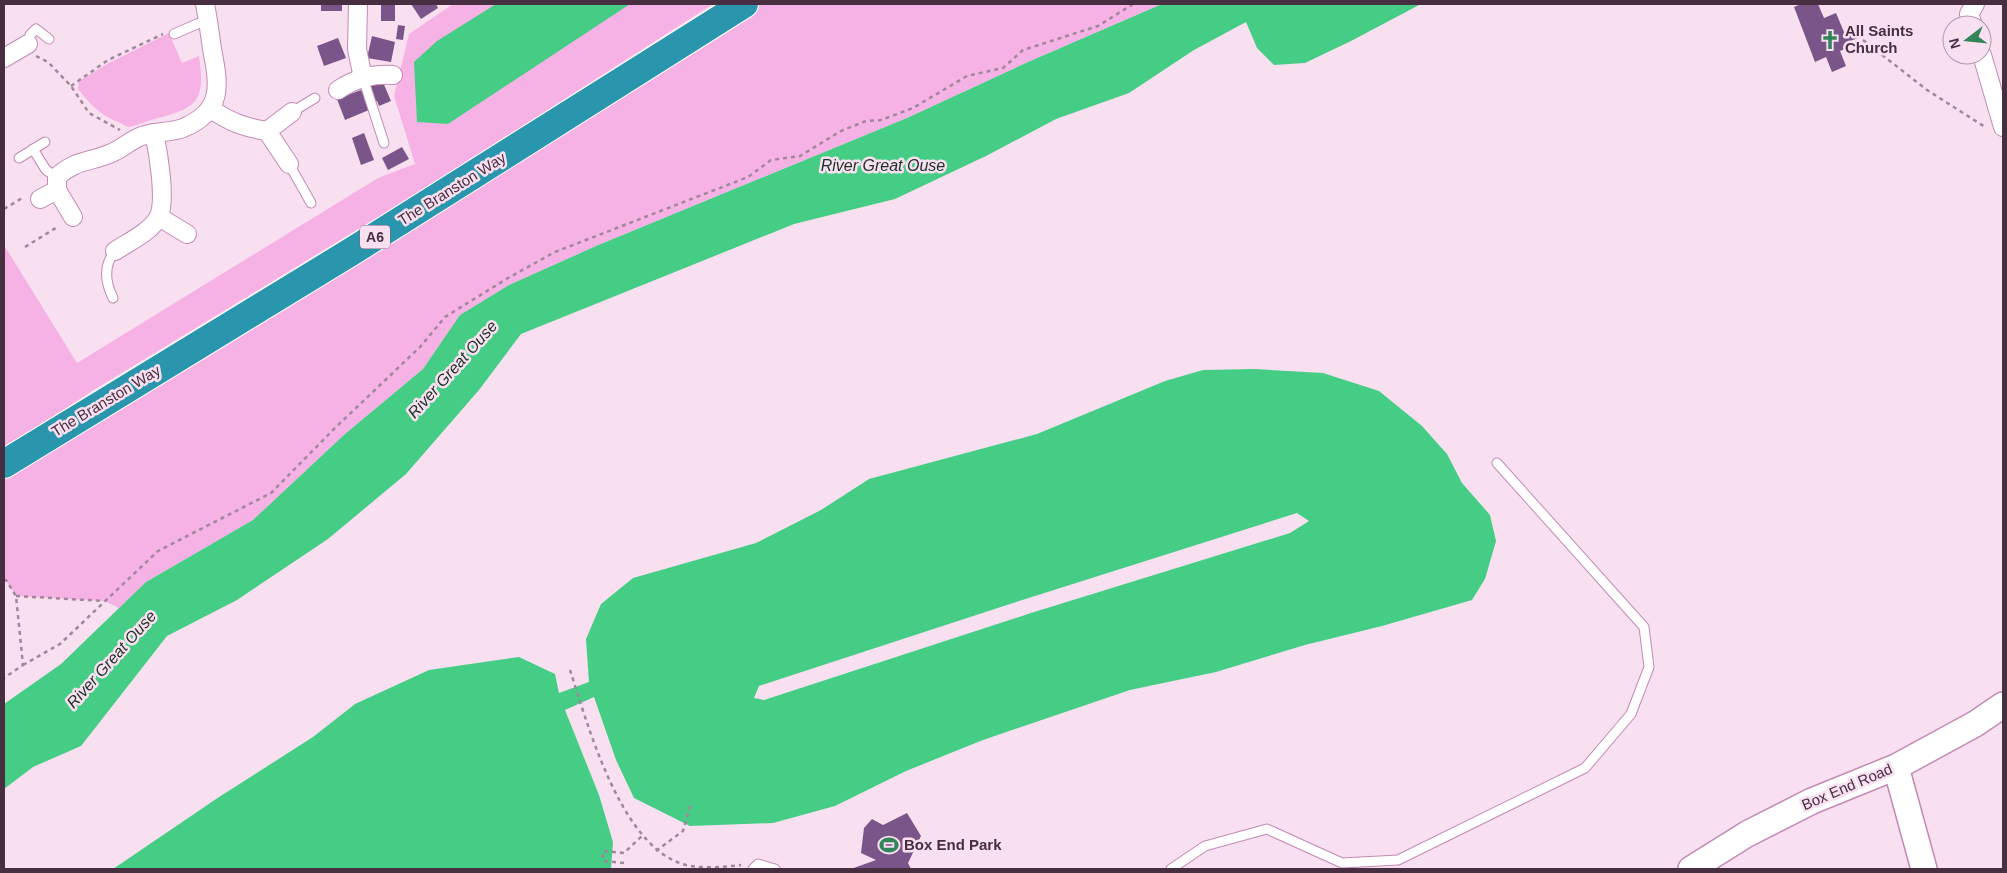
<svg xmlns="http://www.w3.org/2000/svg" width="2007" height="873" font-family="Arial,sans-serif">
	<rect width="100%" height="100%" fill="#f9e0f1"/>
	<g fill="#f7b2e5">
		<path d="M453 4H713L424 189 92 391 4 449V245L77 363 378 178 415 164 394 96 409 34Z"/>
		<path d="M760 4H1162L1028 62 907 118 596 246 509 285 460 315 423 369 345 434 253 520 146 582 119 608 105 601 16 596 6 580H4V473L565 128Z"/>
		<path d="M169 33 182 63 199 56C206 102 197 108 155 119 150 120 132 127 129 127 126 127 121 123 118 122 100 115 90 104 78 89L79 81 107 64Z"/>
	</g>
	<g fill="#45cd85" fill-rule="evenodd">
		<path d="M496 4H630L448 124 417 122 414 62 437 41Z"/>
		<path d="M1162 4H1421L1351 41 1305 63 1274 65 1257 48 1246 22 1194 50 1129 93 1056 119 988 155 895 199 794 224 521 334 479 390 406 474 328 539 237 600 167 636 81 746 33 767 4 789V704L61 664 146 582 253 520 345 434 423 369 460 315 509 285 596 246 907 118 1028 62Z"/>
		<path d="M1255 369 1323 373 1379 391 1422 426 1447 454 1462 483 1490 515 1496 541 1485 579 1472 600 1382 626 1305 645 1216 672 1130 690 983 740 906 771 835 806 773 823 690 826 634 798 616 760 594 697 565 710 599 795 613 842 611 869H113L219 797 313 737 355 704 429 670 519 657 555 674 559 693 589 682 586 639 601 604 633 578 756 543 821 510 869 479 1037 434 1165 381 1203 370ZM1297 513 1309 521 1290 533 1031 613 764 700 754 698 759 686 1010 604Z"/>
	</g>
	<g fill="#7a5589">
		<rect x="321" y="4" width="21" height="7"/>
		<rect x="381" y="4" width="14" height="17"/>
		<path d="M411 4H436L438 8 421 19Z"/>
		<path d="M1801 4H1818L1824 18 1836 13 1844 32 1854 28 1858 38 1848 42 1850 47 1840 51 1846 66 1832 72 1826 57 1815 62 1794 7Z"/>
		<path d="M398 25 405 26 403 40 396 39Z"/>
		<path d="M372 36 395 42 391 62 367 58Z"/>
		<path d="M338 38 346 58 324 66 317 46Z"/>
		<path d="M382 80 391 101 379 106 377 101 367 105 369 110 345 120 337 99 361 90 362 92 372 88 370 85Z"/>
		<path d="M364 133 374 160 361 165 352 138Z"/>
		<path d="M402 147 409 159 388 170 382 158Z"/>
		<path d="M907 813 921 836 908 863 911 869H851L876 860 861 853 864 828 872 819 883 825Z"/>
	</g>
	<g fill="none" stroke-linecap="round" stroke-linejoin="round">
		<g stroke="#c38ab5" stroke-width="11">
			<g id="lane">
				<path d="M174 34 197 24 208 22"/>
				<path d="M28 44 30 35 36 29 49 39"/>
				<path d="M363 78 384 143"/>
				<path d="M292 112 315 98"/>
				<path d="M33 149 46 170 57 177"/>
				<path d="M19 158 45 142"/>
				<path d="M289 164 311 203"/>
				<path d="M113 298C105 282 103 266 115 251"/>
				<path d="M753 869 758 864 775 869"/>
				<path d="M1171 869 1205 846 1267 829 1342 863 1398 860 1585 768 1631 714 1649 667 1644 627 1497 463"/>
			</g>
		</g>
		<g stroke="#c38ab5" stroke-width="20">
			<g id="street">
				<path d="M358 4 357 49 363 78"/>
				<path d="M1973 25 1969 14 1975 4"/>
				<path d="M1982 55 2003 127"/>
				<path d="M4 58 28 44"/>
				<path d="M338 90C356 78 372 74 393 75"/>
				<path d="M211 109C230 122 243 127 267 131L289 164"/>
				<path d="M267 131 292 112"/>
				<path d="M40 199 57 190"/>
				<path d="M73 217 57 190V177C73 161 89 162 109 154 121 150 130 140 142 136 155 131 170 133 183 128 224 111 219 85 212 49 210 34 208 19 205 4"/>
				<path d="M159 217 187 234"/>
				<path d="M115 251C129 242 150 232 158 218 167 202 158 151 154 133"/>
			</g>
		</g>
		<g stroke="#c38ab5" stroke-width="28">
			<g id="secondary">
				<path d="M1896 767 1924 869"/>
				<path d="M1691 869 1747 834 1812 801 1896 767 1975 724 2003 705"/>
			</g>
		</g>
		<g stroke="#fff" stroke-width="30">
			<path id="highway" d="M4 464 354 250 744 4"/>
		</g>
		<g stroke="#a08799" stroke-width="2.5" stroke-dasharray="4 4" stroke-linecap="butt">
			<path d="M1863 40 1927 90 1985 127"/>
			<path d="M36 56 48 62 71 86 89 113 120 130"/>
			<path d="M71 86 108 60 163 34"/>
			<path d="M4 209 24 197"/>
			<path d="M25 247 59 226"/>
			<path d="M4 580H6L16 596 23 665 4 678"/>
			<path d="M16 596 104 601"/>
			<path d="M23 665 60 644 158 551 271 493 336 427 420 347 445 317 508 278 555 252 748 177 771 160 800 156 841 131 866 121 881 120 913 108 967 76 1003 68 1023 50 1098 26 1133 4"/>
			<path d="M570 670C588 726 619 838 677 862 695 870 723 867 741 865"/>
			<path d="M656 851 683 831 690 806"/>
			<path d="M624 863 603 861V851L624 853 642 836"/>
		</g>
		<use href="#lane" stroke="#fff" stroke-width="9"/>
		<use href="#street" stroke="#fff" stroke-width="18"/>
		<use href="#secondary" stroke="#fff" stroke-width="25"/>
		<use href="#highway" stroke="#2a96ad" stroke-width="28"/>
	</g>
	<defs>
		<g id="church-bare" transform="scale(1.5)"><path d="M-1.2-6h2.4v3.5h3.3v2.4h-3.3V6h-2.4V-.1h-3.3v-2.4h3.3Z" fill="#328558" stroke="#f9e0f1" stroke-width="2.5" paint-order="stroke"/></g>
		<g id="stadium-bare" transform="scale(1.5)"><path d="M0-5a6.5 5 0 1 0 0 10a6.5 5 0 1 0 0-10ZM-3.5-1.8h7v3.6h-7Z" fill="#328558" stroke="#f9e0f1" stroke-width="2.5" paint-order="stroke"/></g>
	</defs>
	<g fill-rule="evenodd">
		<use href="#church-bare" x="1830" y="40"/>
		<use href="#stadium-bare" x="889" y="845"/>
	</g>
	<g text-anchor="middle" stroke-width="5" stroke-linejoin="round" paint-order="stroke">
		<rect fill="#f9e0f1" stroke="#7c6476" stroke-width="1" x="360" y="225.5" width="30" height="23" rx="4"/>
		<g font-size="14" font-weight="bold" fill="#472f41">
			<text x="375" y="242">A6</text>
		</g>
		<g font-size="15" font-weight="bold" fill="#472f41" stroke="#f9e0f1" text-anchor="start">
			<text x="1845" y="36">All Saints<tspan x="1845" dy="17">Church</tspan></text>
			<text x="904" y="850">Box End Park</text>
		</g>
		<g font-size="15" fill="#472f41" stroke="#f9e0f1">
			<text transform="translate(452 189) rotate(-32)" y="5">The Branston Way</text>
			<text transform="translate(106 401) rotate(-31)" y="5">The Branston Way</text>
			<text transform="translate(1847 787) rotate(-23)" y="5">Box End Road</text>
		</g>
		<g font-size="16" font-style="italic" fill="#1b3123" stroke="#f9e0f1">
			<text x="883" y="171">River Great Ouse</text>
			<text transform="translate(452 369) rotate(-48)" y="6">River Great Ouse</text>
			<text transform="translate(111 659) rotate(-48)" y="6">River Great Ouse</text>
		</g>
	</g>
	<rect width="2007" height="873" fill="none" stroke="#472f41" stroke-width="10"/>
	<g transform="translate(1967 40) rotate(254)"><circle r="24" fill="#f9e0f1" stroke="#b299ab"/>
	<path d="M0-4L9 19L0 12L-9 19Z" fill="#328558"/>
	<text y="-8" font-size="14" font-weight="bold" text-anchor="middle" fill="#472f41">N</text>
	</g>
</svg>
